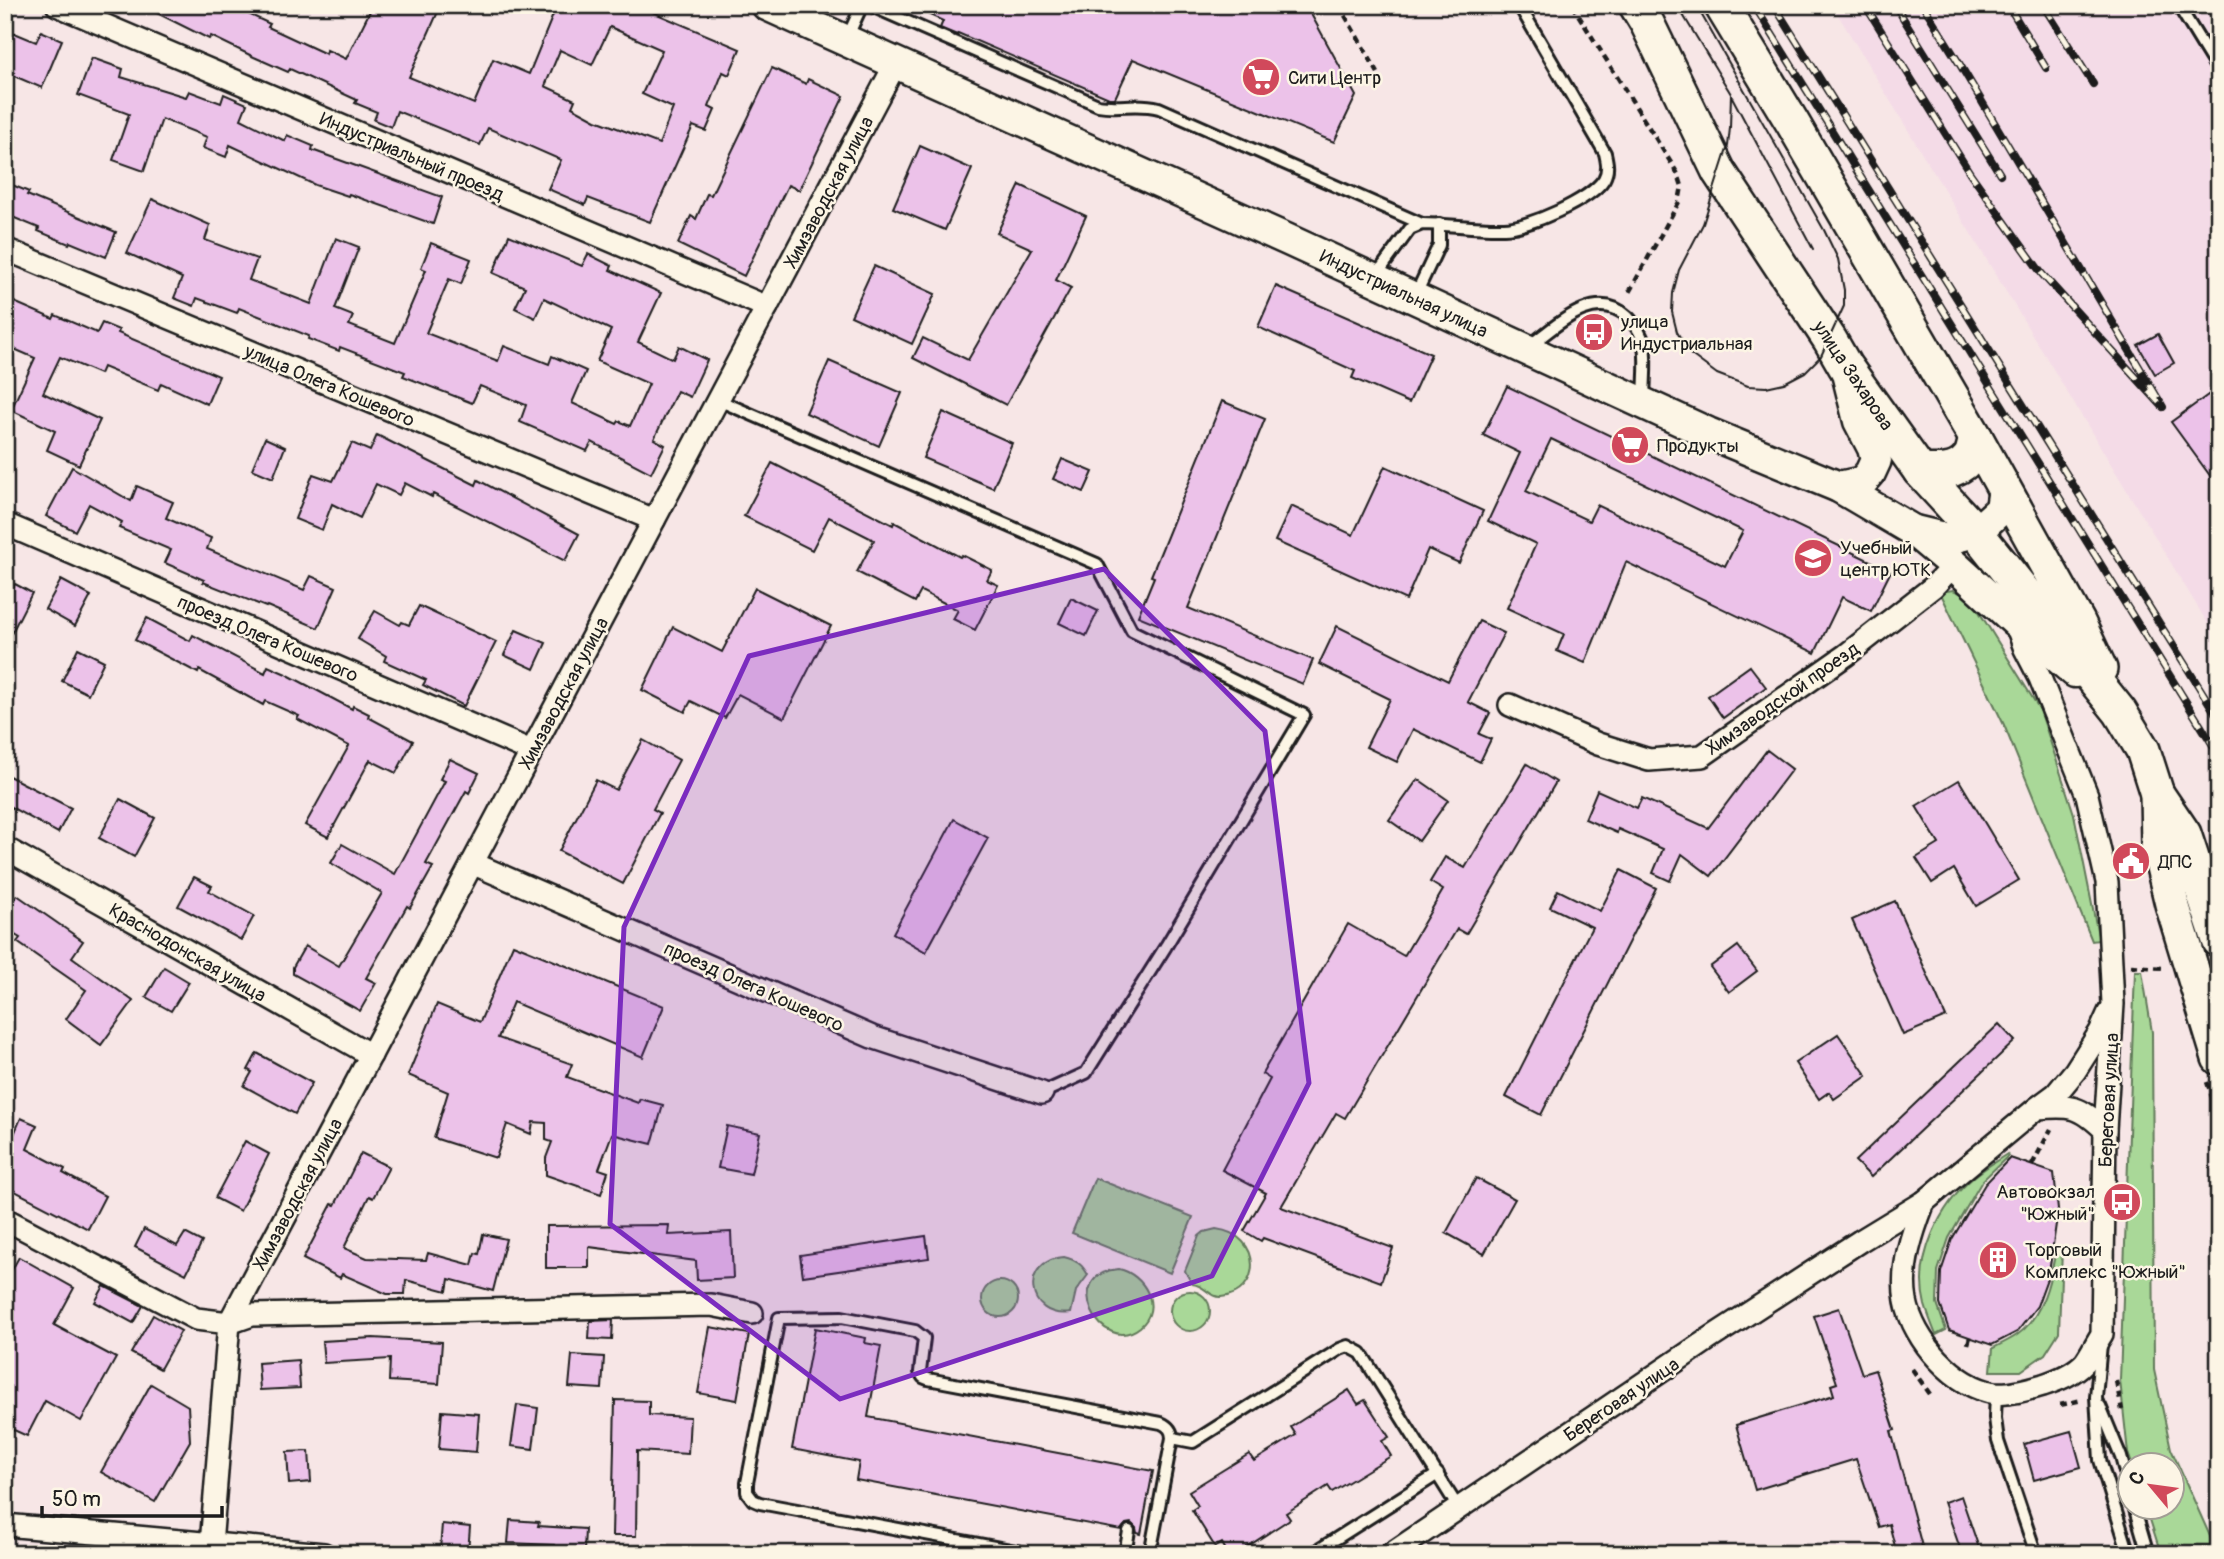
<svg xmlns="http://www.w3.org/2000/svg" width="2224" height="1559" font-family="Pangolin,sans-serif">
	<rect width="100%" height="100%" fill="#f7e6e6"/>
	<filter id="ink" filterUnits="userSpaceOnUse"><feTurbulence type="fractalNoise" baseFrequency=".0143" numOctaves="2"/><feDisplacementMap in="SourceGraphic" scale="14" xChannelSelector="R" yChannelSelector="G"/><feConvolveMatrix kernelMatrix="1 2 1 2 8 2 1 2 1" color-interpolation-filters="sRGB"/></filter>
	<g filter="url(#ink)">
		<path fill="#f4dbe7" d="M1832 5H2219V642Z"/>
		<g fill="#a9d898" stroke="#627a5a" stroke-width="2">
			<path d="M1953 590 1970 597 2040 710 2074 814 2099 940 2092 941 2004 725 1940 592Z"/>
			<path d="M2135 971H2142L2152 1032 2154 1370 2171 1449 2218 1554H2161L2146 1507 2172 1506V1464H2132L2128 1453 2120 1380Z"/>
			<path d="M2007 1154 2008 1156 1982 1181 1949 1238 1938 1271 1937 1304 1946 1330 1936 1335C1932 1325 1928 1315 1925 1305 1913 1258 1940 1205 1975 1176 1985 1168 1996 1161 2007 1154Z"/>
			<path d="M1095 1178 1193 1217 1170 1273 1072 1233Z"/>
			<path d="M1216 1229C1264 1235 1262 1294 1221 1297 1210 1298 1205 1285 1192 1284L1185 1271 1199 1236 1204 1232Z"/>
			<path d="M2056 1249H2062L2059 1332 2045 1354 2021 1371H1991L1993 1348C2001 1344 2010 1340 2017 1335 2043 1317 2051 1278 2056 1249Z"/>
			<path d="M1064 1257C1076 1260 1082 1264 1088 1275L1076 1291 1071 1313C1025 1320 1019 1260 1064 1257Z"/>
			<path d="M1119 1269C1143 1274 1164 1307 1140 1327 1101 1358 1058 1274 1119 1269Z"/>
			<circle cx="1000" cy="1299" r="18"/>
			<circle cx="1190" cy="1311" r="20"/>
		</g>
		<g fill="#ecc2e9" stroke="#1c1c1c" stroke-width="2" fill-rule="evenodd">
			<path d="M141 5H224L243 14 244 12 270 24 268 27 326 54 327 50 346 59 373 5H441L409 77 474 104 493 59 529 74 557 5H636L740 49 729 75 723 72 709 107 715 110 706 131 693 126 650 222 588 198 585 205 548 189 561 160 488 128 480 145 397 111 391 127 374 120 377 112 355 103 357 100 290 69 288 72 254 57 211 36 209 39ZM610 27 662 50 642 94 673 108 659 144 596 120 572 107 575 100 545 86 560 50 592 65Z"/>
			<path d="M908 5H1306L1356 96 1334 142 1133 59 1115 98H1109L958 33 957 35 940 28 943 21Z"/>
			<path d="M5 29 36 42 41 31 62 40 42 88 5 72Z"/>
			<path d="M92 58 123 69 121 77 186 97 189 91 221 103 224 94 247 104 241 119 285 141 287 135 313 146 312 150 442 197 433 224 349 194 348 196 315 185 230 145 226 157 203 148 207 137 162 119 144 171 113 160 129 114 78 95Z"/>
			<path d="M772 68 806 84 808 79 844 96 799 190 788 185 744 276 678 244 691 216 696 219 707 194 711 195Z"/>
			<path d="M920 146 972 169 945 230 893 208Z"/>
			<path d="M5 182 29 192 27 195 116 232 106 257 70 242 69 244 38 231 39 228 5 214Z"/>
			<path d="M1020 185 1086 216 1056 280 1071 288 1006 405 913 358 923 338 968 360 1032 249 997 233Z"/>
			<path d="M152 199 210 225 205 240 257 259 249 280 311 304 336 238 359 247 335 309 353 316 349 325 395 343 426 270 421 268 431 243 471 259 461 284 449 279 426 333 498 361 504 346 549 364 552 356 586 371 572 403 617 424 619 421 630 426 649 384 597 361 611 330 544 298 535 318 515 308 525 287 493 273 509 235 582 266 588 254 612 266 610 270 661 293 638 342 673 359 679 346 707 360 690 397 677 391 654 439 665 445 651 473 592 442 587 451 520 422 526 405 480 386 472 403 403 376 405 372 340 347 339 351 308 339 309 336 239 308 237 313 197 298 194 306 174 298 182 278 127 253Z"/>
			<path d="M874 266 935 294 912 344 851 316Z"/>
			<path d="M1276 286 1431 354 1409 403 1352 378 1355 371 1258 327Z"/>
			<path d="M5 298 53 319 55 315 97 333 102 323 119 330 118 333 219 376 207 404 161 383 158 390 103 367 100 374 60 357 43 393 100 420 79 465 47 450 55 431 11 410 35 358 5 345Z"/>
			<path d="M2158 334 2174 363 2155 374 2138 345Z"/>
			<path d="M829 361 902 393 879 446 806 413Z"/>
			<path d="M1507 386 1891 571 1871 611 1842 597 1815 653 1626 562 1585 663 1557 651 1564 634 1507 608 1536 544 1488 521 1520 453 1483 435ZM1551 439 1743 531 1725 566 1597 505 1589 521 1526 491Z"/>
			<path d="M2219 387V488L2171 422Z"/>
			<path d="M1222 401 1265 419 1188 608 1313 660 1303 684 1138 616 1154 577 1151 576Z"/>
			<path d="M943 412 1012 443 993 488 923 458Z"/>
			<path d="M377 435 476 485 478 480 579 534 565 561 433 494 432 497 405 483 399 495 376 484 360 518 332 504 322 530 295 519 313 474 333 481 352 443 370 451Z"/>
			<path d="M265 438 285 447 273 478 252 469Z"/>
			<path d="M1062 459 1093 472 1084 492 1053 479Z"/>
			<path d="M772 463 893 525 894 522 960 557 962 555 992 570 987 580 998 585 975 630 953 619 958 610 921 591 915 602 857 572 874 540 829 517 812 550 744 516Z"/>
			<path d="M1385 466 1483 511 1459 563 1428 549 1406 600 1275 541 1291 506 1353 535Z"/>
			<path d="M72 467 131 501 137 486 173 502 166 518 211 538 207 549 304 590 311 576 336 587 318 628 267 606 266 607 203 582 204 580 165 563 171 550 119 528 122 522 89 504 75 531 46 516Z"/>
			<path d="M61 580 91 596 75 626 45 609Z"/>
			<path d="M15 584 32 593 5 646V602Z"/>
			<path d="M755 588 831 626 784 718 738 694 725 718 691 701 685 712 642 690 673 627 722 652Z"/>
			<path d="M1071 598 1098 611 1086 636 1059 623Z"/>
			<path d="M419 606 496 642 464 706 423 685 426 680 384 661 386 656 358 639 375 611 400 625 402 622 409 625Z"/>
			<path d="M147 618 190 641 193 635 265 673 268 666 286 674 352 709 353 706 369 714 368 717 413 741 396 773 370 760 328 837 305 825 349 746 297 719 299 716 265 701 263 705 199 670 198 673 135 640Z"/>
			<path d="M1479 621 1504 633 1468 702 1490 713 1479 734 1491 739 1480 762 1413 729 1397 762 1366 747 1390 699 1319 664 1337 626 1448 681Z"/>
			<path d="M516 630 546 643 534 669 504 655Z"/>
			<path d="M78 648 104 661 88 694 62 681Z"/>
			<path d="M1750 666 1766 687 1723 718 1708 696Z"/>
			<path d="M643 740 679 760 653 809 660 813 623 884 559 851 596 780 616 790Z"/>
			<path d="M1767 750 1792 769 1711 876 1682 854 1670 881 1653 873 1663 849 1618 829 1617 833 1585 819 1597 790 1637 808 1642 798 1708 828Z"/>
			<path d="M450 759 479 773 469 793 466 791 426 864 433 867 410 908 407 906 366 978 376 983 360 1011 293 974V967L305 946 339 966 382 893 331 863 342 844 395 874 445 781 440 779Z"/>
			<path d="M1527 764 1556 782 1466 934 1457 929 1345 1118 1336 1113 1281 1207 1393 1248 1381 1282 1263 1238 1261 1241 1244 1231 1266 1193 1222 1170 1270 1079 1262 1074 1348 924 1404 956 1443 890 1430 882 1445 857 1465 868Z"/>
			<path d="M5 774 71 808 58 833 5 804Z"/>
			<path d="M1418 779 1448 800 1419 841 1389 820Z"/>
			<path d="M1959 780 2019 880 1976 906 1954 869 1932 883 1916 858 1939 844 1916 806Z"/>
			<path d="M120 799 155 818 134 857 99 838Z"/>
			<path d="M954 819 988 838 926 952 893 933Z"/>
			<path d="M1621 870 1656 888 1541 1115 1506 1097 1592 927 1550 907 1558 890 1600 911Z"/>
			<path d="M194 877 212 886 209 891 254 916 241 940 178 906Z"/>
			<path d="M17 895 83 941 72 957 133 1001 101 1045 66 1019 86 990 17 942 20 938 5 929V915Z"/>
			<path d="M1895 901 1946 1017 1903 1035 1852 920Z"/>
			<path d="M513 944 664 1006 643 1057 513 1002 498 1038 572 1064 567 1077 638 1103 640 1099 663 1105 652 1144 612 1134 599 1169 608 1172 601 1194 546 1175V1158L552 1142 546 1140V1123L533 1122 531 1134 507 1124 496 1158 434 1138 448 1092 408 1075 437 1004 480 1022Z"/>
			<path d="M1738 946 1757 971 1729 992 1710 967Z"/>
			<path d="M164 967 189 982 171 1011 146 997Z"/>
			<path d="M1999 1024 2015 1041 1871 1177 1855 1161Z"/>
			<path d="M1838 1034 1867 1076 1834 1099 1829 1092 1819 1099 1795 1063Z"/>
			<path d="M257 1053 312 1083 295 1114 244 1086 252 1072 248 1070Z"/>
			<path d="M21 1118 37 1125 27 1149 65 1169 63 1173 105 1196 88 1229 5 1186V1155Z"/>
			<path d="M727 1126 760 1133 751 1174 718 1168Z"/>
			<path d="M245 1141 269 1154 240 1211 215 1198Z"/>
			<path d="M361 1153 389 1167 373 1198 369 1196 344 1248 367 1258 426 1260 428 1253 472 1265 475 1253 479 1254 483 1234 506 1239 493 1291 449 1279 447 1291 406 1280 405 1294H387L342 1274 340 1278 303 1259 332 1204 335 1205Z"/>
			<path d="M2010 1158 2054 1173 2058 1210 2049 1273 2037 1306 2017 1332 1992 1345 1949 1330 1940 1304 1941 1272 1952 1239 1985 1184Z"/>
			<path d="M1476 1178 1515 1199 1484 1254 1446 1233Z"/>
			<path d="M669 1225 668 1235 731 1232 733 1278 697 1280 696 1261 589 1247V1268H546V1226Z"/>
			<path d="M144 1229 177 1246 185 1233 202 1242 186 1274 135 1247Z"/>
			<path d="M926 1236 929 1258 803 1276 800 1255Z"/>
			<path d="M19 1257 74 1288 54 1325 116 1358 81 1421 45 1401 27 1436 5 1426V1282Z"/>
			<path d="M104 1286 143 1306 133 1323 95 1302Z"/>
			<path d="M1839 1308 1862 1374 1875 1370 1895 1430 1891 1431 1924 1554H1897L1889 1524 1879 1527 1856 1459 1755 1490 1736 1425 1834 1395 1831 1385 1837 1383 1814 1316Z"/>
			<path d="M153 1315 181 1331 160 1369 131 1353Z"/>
			<path d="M613 1320 612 1340 589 1339 590 1321Z"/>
			<path d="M710 1327 749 1334 737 1400 698 1393Z"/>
			<path d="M815 1328 866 1338 865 1343 881 1346 868 1417 1153 1471 1141 1534 1137 1533 1136 1528 1131 1523 1126 1524 1121 1530 856 1480 859 1462 792 1449Z"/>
			<path d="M373 1338 442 1342 439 1384 389 1381 390 1359 324 1363 322 1341Z"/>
			<path d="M572 1355 604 1357 602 1389 569 1387Z"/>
			<path d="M298 1360 300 1388 260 1390 258 1363Z"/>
			<path d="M151 1384 188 1406 190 1441 155 1502 101 1472Z"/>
			<path d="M1349 1390 1358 1404 1365 1400 1389 1437 1382 1441 1391 1456 1332 1492 1328 1486 1286 1513 1290 1519 1236 1554H1228L1222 1543 1215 1547 1192 1510 1198 1506 1189 1491 1249 1454 1254 1461 1296 1435 1291 1427Z"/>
			<path d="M615 1400 649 1401V1415L690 1417 688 1454 637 1451 636 1536H612Z"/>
			<path d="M517 1405 538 1408 533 1449 511 1446Z"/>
			<path d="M442 1411 479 1414 476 1452 439 1449Z"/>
			<path d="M2071 1431 2081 1467 2034 1480 2024 1444Z"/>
			<path d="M309 1451 311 1482 289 1484 287 1452Z"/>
			<path d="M1961 1496 1981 1554H1962L1944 1502Z"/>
			<path d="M510 1520 539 1522 538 1526 585 1529 584 1552 555 1550V1545L508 1543Z"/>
			<path d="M442 1524 470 1527 468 1552 440 1550Z"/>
		</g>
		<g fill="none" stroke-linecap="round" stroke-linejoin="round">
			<g stroke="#1c1c1c" stroke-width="16">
				<g id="service">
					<path d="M869 5 1098 105C1120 109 1136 102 1159 108L1422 224"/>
					<path d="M2178 5 2219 72"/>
					<path d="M847 38 862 5"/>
					<path d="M1375 277 1410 229 1422 224C1449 224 1477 229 1504 228 1527 228 1591 200 1604 179 1609 170 1607 162 1605 153L1519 5"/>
					<path d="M1415 296 1439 245V224"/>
					<path d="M1528 347C1555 327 1595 286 1628 317 1636 325 1642 334 1644 345 1647 363 1644 383 1644 401"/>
					<path d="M718 400 1097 564 1132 631 1304 715 1166 946 1086 1073 1042 1093"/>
					<path d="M2101 1344 2096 1397 2100 1460 2129 1554"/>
					<path d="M1996 1393 1995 1418 1998 1441 2036 1554"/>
					<path d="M2100 1406 2121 1457 2130 1491"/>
					<path d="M1172 1438 1193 1442 1340 1349 1348 1346 1361 1353 1459 1509"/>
					<path d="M2134 1506 2148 1554"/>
					<path d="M1032 1554 760 1503 753 1500 747 1492V1483L779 1318 842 1317 915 1331 924 1338 920 1372 923 1377 928 1379 1161 1423C1168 1426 1172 1430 1172 1438L1150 1554"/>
					<path d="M1125 1554 1129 1531"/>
					<path d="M1312 1554 1438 1474"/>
				</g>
			</g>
			<g stroke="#1c1c1c" stroke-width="26">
				<g id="minor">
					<path d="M57 5 767 307"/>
					<path d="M5 249 654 520"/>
					<path d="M5 524 531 751"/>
					<path d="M1510 705 1598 744 1649 760 1702 756 1846 655 1933 587 1954 565"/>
					<path d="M5 848 371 1055"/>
					<path d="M472 863 872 1037 1042 1093"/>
					<path d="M2038 1108C2072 1105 2080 1106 2105 1130"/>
					<path d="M1924 1202C1912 1233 1900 1268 1906 1301 1913 1340 1955 1387 1995 1393 2009 1395 2029 1389 2043 1385 2058 1380 2074 1374 2085 1362 2091 1354 2096 1343 2102 1334L2105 1130 2113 1004 2107 882 2087 795 2040 678 2025 649 2016 624"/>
					<path d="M5 1219 196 1319 229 1323 252 1315 711 1305 752 1313"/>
					<path d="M5 1525 324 1554"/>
					<path d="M211 1545 229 1323 896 63"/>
					<path d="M1391 1554 1709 1339 1860 1241 1924 1202 2037 1108 2056 1094 2075 1071 2100 1032 2109 1012"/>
				</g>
			</g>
			<g stroke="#1c1c1c" stroke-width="35">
				<g id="secondary">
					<path d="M767 5 1286 239 1708 433 1839 487 1912 530 1954 565 2015 621 2075 672"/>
					<path d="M1839 487 1862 482 1870 473 1876 460 1873 448 1859 421 1847 373"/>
					<path d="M1915 531 1948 539 1976 532 2001 509 2004 488"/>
				</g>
			</g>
			<g stroke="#1c1c1c" stroke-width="38">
				<g id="primary">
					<path d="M1636 5 1647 23 1719 172 1830 340 1845 366 1920 471 1976 532 2120 712 2143 750 2157 794 2158 846 2172 904 2219 1058"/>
					<path d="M1721 5 1792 122 1976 438 2078 622 2100 669"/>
					<path d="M1920 471C1936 472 1956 474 1968 459 1973 454 1974 444 1976 438"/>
					<path d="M2157 794 2184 834 2219 940"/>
				</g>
			</g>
			<g stroke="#1c1c1c" stroke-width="4.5" stroke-dasharray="7 5" stroke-linecap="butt">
				<path d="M1339 5 1378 73"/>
				<path d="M1572 5 1678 174 1682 186 1679 202 1627 296"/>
				<path d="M2131 966 2164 968"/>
				<path d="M2207 1082 2219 1118"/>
				<path d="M2032 1165 2051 1129"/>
				<path d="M1968 1344 1970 1337"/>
				<path d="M1912 1369 1930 1394"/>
				<path d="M2116 1381 2122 1410"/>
				<path d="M2060 1405 2082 1400"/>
			</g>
			<use href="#service" stroke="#fcf5e5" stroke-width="10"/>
			<use href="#minor" stroke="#fcf5e5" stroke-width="21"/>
			<use href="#secondary" stroke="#fcf5e5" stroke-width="30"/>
			<use href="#primary" stroke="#fcf5e5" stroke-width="33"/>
			<g stroke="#1c1c1c" stroke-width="2">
				<path d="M1677 5 1731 94 1730 128 1728 146 1703 224 1679 270 1673 293 1672 312 1677 332 1690 354 1717 374 1748 386 1766 387 1784 383 1805 372 1821 356 1844 306V290L1838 259 1824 230 1696 5"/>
				<path d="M1732 97 1813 249"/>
			</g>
			<g stroke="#1c1c1c" stroke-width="8">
				<g id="rail">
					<path d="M1754 5 2219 755"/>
					<path d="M1774 5 2219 719"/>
					<path d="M1865 5 1970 173 2042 274 2163 407 1959 63 1923 5"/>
					<path d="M1895 5 2000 174"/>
					<path d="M2008 5 2046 68"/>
					<path d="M2043 5 2093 84"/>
				</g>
			</g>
			<use href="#rail" stroke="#fcf5e5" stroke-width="5" stroke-dasharray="16" stroke-linecap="butt"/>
		</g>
	</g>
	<path fill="#7b2cbf" fill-opacity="0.2" stroke="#7b2cbf" stroke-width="5" stroke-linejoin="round" d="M1104 569 1265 731 1309 1083 1212 1276 840 1399 610 1224 624 927 749 656Z"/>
	<defs>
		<g id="supermarket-disc" transform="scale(2.0125)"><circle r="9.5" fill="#d1495b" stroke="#fcf5e5"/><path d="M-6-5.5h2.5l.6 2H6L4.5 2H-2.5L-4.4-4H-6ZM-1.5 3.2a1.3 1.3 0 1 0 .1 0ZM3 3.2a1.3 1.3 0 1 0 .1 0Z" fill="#fff"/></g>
		<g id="bus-disc" transform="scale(2.0125)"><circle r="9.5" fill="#d1495b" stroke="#fcf5e5"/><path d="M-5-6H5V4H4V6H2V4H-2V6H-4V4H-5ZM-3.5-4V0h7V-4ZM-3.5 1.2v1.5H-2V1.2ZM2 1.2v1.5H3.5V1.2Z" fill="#fff"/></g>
		<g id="university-disc" transform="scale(2.0125)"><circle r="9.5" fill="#d1495b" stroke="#fcf5e5"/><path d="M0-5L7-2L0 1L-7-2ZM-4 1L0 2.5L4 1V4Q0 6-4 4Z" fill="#fff"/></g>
		<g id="civic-disc" transform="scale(2.0125)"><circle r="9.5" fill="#d1495b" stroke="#fcf5e5"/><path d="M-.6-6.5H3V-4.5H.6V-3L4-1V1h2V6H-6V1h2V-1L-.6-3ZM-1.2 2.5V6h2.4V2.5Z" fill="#fff"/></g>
		<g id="building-disc" transform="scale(2.0125)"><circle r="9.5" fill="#d1495b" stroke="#fcf5e5"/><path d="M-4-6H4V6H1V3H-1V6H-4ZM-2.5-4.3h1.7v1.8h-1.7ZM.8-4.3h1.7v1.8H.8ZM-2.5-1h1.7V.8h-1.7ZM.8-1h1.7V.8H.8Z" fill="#fff"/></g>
	</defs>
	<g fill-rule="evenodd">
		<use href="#supermarket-disc" x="1261" y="77"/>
		<use href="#bus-disc" x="1594" y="332"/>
		<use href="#supermarket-disc" x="1630" y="445"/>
		<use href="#university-disc" x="1813" y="558"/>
		<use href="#civic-disc" x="2131" y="861"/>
		<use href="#bus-disc" x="2122" y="1202"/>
		<use href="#building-disc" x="1998" y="1260"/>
	</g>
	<g text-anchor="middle" stroke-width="5" stroke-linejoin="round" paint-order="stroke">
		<g font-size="19" fill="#1c1c1c" stroke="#fcf5e5" text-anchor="start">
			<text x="1288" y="84">Сити Центр</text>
			<text x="1621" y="328">улица<tspan x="1621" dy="22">Индустриальная</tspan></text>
			<text x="1657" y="452">Продукты</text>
			<text x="1840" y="554">Учебный<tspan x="1840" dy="22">центр ЮТК</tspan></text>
			<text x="2158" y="868">ДПС</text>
			<text x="2095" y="1198" text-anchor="end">Автовокзал<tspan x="2095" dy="22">"Южный"</tspan></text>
			<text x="2025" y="1256">Торговый<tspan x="2025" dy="22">Комплекс "Южный"</tspan></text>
		</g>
		<g font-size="19" fill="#1c1c1c" stroke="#fcf5e5">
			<text transform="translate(412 156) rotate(23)" y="7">Индустриальный проезд</text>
			<text transform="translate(828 192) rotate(-62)" y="7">Химзаводская улица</text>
			<text transform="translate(1404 293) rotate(25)" y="7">Индустриальная улица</text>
			<text transform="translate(1854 375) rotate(56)" y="7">улица Захарова</text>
			<text transform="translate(330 385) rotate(23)" y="7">улица Олега Кошевого</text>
			<text transform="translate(268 638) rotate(23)" y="7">проезд Олега Кошевого</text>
			<text transform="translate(563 693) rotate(-62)" y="7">Химзаводская улица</text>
			<text transform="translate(1782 698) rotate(-35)" y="7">Химзаводской проезд</text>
			<text transform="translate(188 952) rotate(30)" y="7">Краснодонская улица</text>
			<text transform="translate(754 986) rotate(24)" y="7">проезд Олега Кошевого</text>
			<text transform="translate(2108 1100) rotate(-87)" y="7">Береговая улица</text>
			<text transform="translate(297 1194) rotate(-62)" y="7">Химзаводская улица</text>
			<text transform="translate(1621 1399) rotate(-34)" y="7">Береговая улица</text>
		</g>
	</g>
	<rect width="2224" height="1559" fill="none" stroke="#fcf5e5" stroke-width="28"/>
	<rect x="14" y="14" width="2196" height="1531" fill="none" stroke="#1c1c1c" stroke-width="2.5" filter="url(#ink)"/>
	<g transform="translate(2151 1486) rotate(299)"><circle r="33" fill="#fcf5e5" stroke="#a29e95" stroke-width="2"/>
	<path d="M0-5L12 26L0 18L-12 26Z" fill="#d1495b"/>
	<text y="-10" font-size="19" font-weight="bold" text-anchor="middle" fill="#1c1c1c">С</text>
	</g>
	<path d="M42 1506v10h180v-10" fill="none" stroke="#1c1c1c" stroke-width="3.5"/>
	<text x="52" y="1506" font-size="21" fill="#1c1c1c" stroke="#fcf5e5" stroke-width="5" paint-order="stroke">50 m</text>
</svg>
